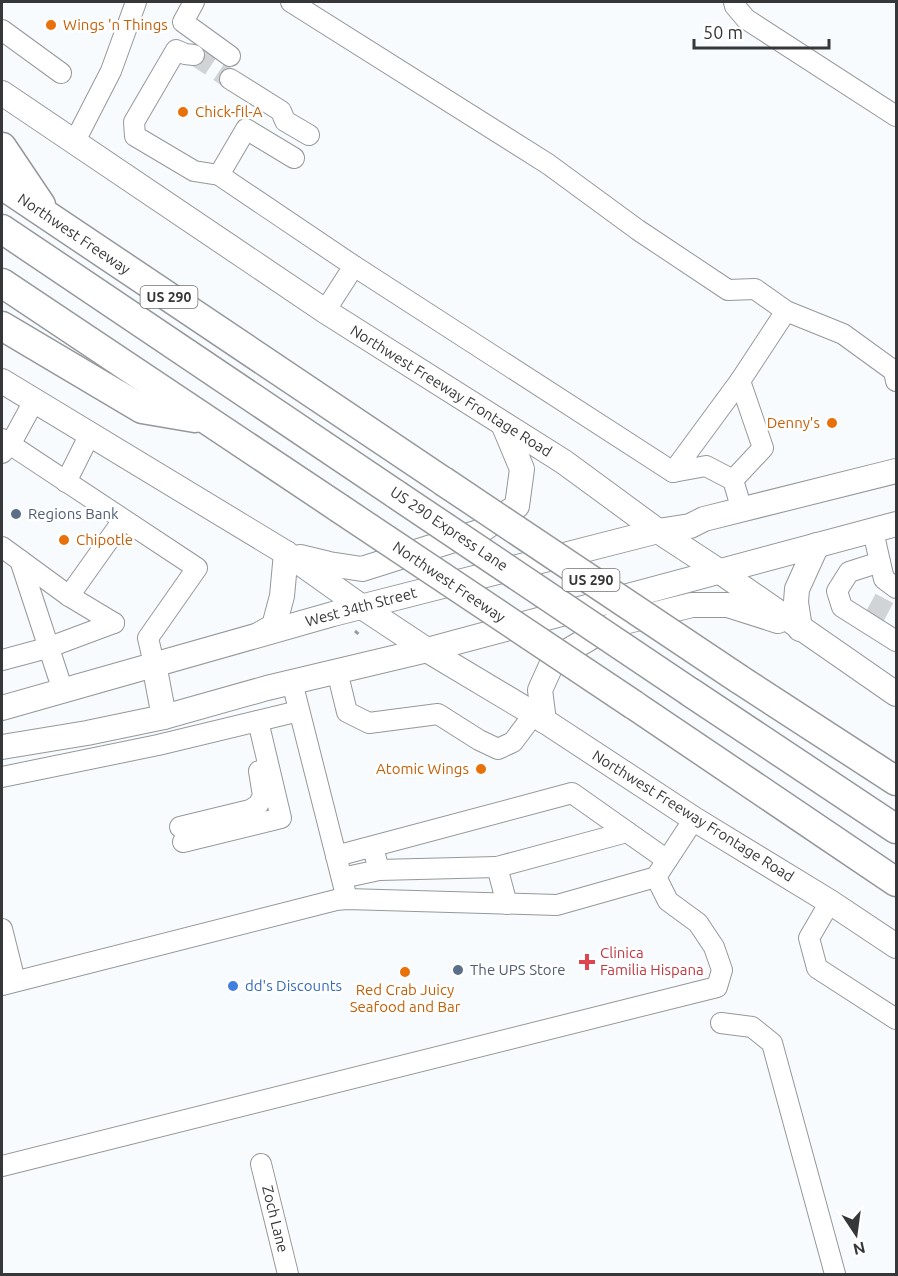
<svg xmlns="http://www.w3.org/2000/svg" width="898" height="1276" font-family="Ubuntu,sans-serif">
	<rect width="100%" height="100%" fill="#f8fbfd"/>
	<g fill="none" stroke-linecap="round" stroke-linejoin="round">
		<g stroke="#d1d4d6" stroke-width="20" stroke-dasharray="20 10" stroke-linecap="butt">
			<path d="M194 55 230 79"/>
			<path d="M875 616 885 597"/>
		</g>
		<g stroke="#95989a" stroke-width="22">
			<g id="minor">
				<path d="M194 2 183 22 230 56"/>
				<path d="M291 2 548 164 638 230 728 290 755 289 786 311 843 334 894 371 896 381"/>
				<path d="M734 2 735 6 746 19 896 116"/>
				<path d="M2 30 61 73"/>
				<path d="M194 55 185 54 176 50 134 122 135 136 194 171 219 175 354 266"/>
				<path d="M230 79 281 111 285 121 309 135"/>
				<path d="M74 143 111 71 136 2"/>
				<path d="M219 175 246 129 294 158"/>
				<path d="M325 311 354 266 673 472 706 466 733 480 742 510"/>
				<path d="M740 381 786 311"/>
				<path d="M2 439 197 568 148 638 154 664"/>
				<path d="M2 453 10 445 34 401"/>
				<path d="M673 472 740 381 763 448 733 480"/>
				<path d="M66 482 90 434"/>
				<path d="M873 531 880 562 849 572 837 591 842 607 896 641"/>
				<path d="M2 547 69 596 114 623"/>
				<path d="M20 560 63 691"/>
				<path d="M880 562 884 579 896 588"/>
				<path d="M69 596 123 520"/>
				<path d="M2 660 47 648 114 623"/>
				<path d="M337 671 347 712 369 723 438 714 479 740 498 749 513 742 534 714"/>
				<path d="M292 682 347 899"/>
				<path d="M2 777 158 745 299 711"/>
				<path d="M180 827 250 810 258 805 263 796 259 771"/>
				<path d="M183 842 281 818 258 721"/>
				<path d="M373 848 379 870 497 867 507 904"/>
				<path d="M336 856 572 793 667 860"/>
				<path d="M497 867 627 832"/>
				<path d="M342 878 379 870"/>
				<path d="M830 902 809 938 817 968 896 1019"/>
				<path d="M2 929 15 981"/>
				<path d="M2 985 336 900 347 899 557 905 656 877 694 819"/>
				<path d="M721 1023 752 1027 772 1043 835 1274"/>
				<path d="M261 1164 288 1274"/>
				<path d="M2 1166 717 987 722 970 714 947 698 923 668 901 656 877"/>
			</g>
		</g>
		<g stroke="#95989a" stroke-width="26">
			<g id="major">
				<path d="M2 93 325 311 564 462 658 531 719 571 896 694"/>
				<path d="M2 381 286 553 362 607 427 650 534 714 694 819 830 902 896 946"/>
				<path d="M300 557 329 564 362 569 479 532 517 506 522 469 504 426"/>
				<path d="M800 629 796 602 797 589 817 545"/>
				<path d="M260 634 274 626 282 596 286 553"/>
				<path d="M154 664 164 717"/>
				<path d="M2 708 333 614 658 531 690 526 704 519 896 471"/>
				<path d="M544 721 540 690 554 659 612 625 692 605H728L778 621"/>
				<path d="M2 747 87 733 164 717 267 688 427 650 896 524"/>
			</g>
		</g>
		<g stroke="#95989a" stroke-width="31">
			<g id="highway">
				<path d="M2 147 41 205"/>
				<path d="M2 185 443 481"/>
				<path d="M2 229 397 495"/>
				<path d="M2 283 339 508"/>
				<path d="M2 326 142 409 195 418"/>
				<path d="M739 679 896 781"/>
				<path d="M690 692 896 829"/>
				<path d="M634 705 896 882"/>
			</g>
		</g>
		<path stroke="#989a9c" stroke-width="3" stroke-dasharray="4.5 4.5" stroke-linecap="butt" d="M355 631 361 636"/>
		<use href="#minor" stroke="#fff" stroke-width="20"/>
		<use href="#major" stroke="#fff" stroke-width="24"/>
		<use href="#highway" stroke="#fff" stroke-width="28"/>
		<g stroke="#95989a" stroke-width="31" stroke-linecap="butt">
			<g id="highway-bridge">
				<path d="M443 481 739 679"/>
				<path d="M397 495 690 692"/>
				<path d="M339 508 634 705"/>
			</g>
		</g>
		<use href="#highway-bridge" stroke="#fff" stroke-width="28"/>
	</g>
	<g fill="#e8710a" stroke="#fff" stroke-width="2">
		<circle cx="51" cy="25" r="6"/>
		<circle cx="183" cy="112" r="6"/>
		<circle cx="832" cy="423" r="6"/>
		<circle cx="64" cy="540" r="6"/>
		<circle cx="481" cy="769" r="6"/>
		<circle cx="405" cy="972" r="6"/>
	</g>
	<g fill="#5c6f8a" stroke="#fff" stroke-width="2">
		<circle cx="16" cy="514" r="6"/>
		<circle cx="458" cy="970" r="6"/>
	</g>
	<path fill="#e0444e" stroke="#fff" stroke-width="2" d="M584 953h6v6h6v6h-6v6h-6v-6h-6v-6h6z"/>
	<circle fill="#3f7fe0" stroke="#fff" stroke-width="2" cx="233" cy="986" r="6"/>
	<g text-anchor="middle" stroke-width="5" stroke-linejoin="round" paint-order="stroke">
		<g fill="#fff" stroke="#727374" stroke-width="1.5">
			<rect x="140.5" y="286" width="57" height="22" rx="4.5"/>
			<rect x="562.5" y="569" width="57" height="22" rx="4.5"/>
		</g>
		<g font-size="14" font-weight="bold" fill="#363738">
			<text x="169" y="302">US 290</text>
			<text x="591" y="585">US 290</text>
		</g>
		<g font-size="15" fill="#c56008" stroke="#fff" text-anchor="start">
			<text x="63" y="30">Wings 'n Things</text>
			<text x="195" y="117">Chick-fil-A</text>
			<text x="820" y="428" text-anchor="end">Denny's</text>
			<text x="76" y="545">Chipotle</text>
			<text x="469" y="774" text-anchor="end">Atomic Wings</text>
			<text x="405" y="995" text-anchor="middle">Red Crab Juicy<tspan x="405" dy="17">Seafood and Bar</tspan></text>
		</g>
		<g font-size="15" fill="#363738" stroke="#fff">
			<text transform="translate(74 234) rotate(34)" y="5">Northwest Freeway</text>
			<text transform="translate(451 391) rotate(32)" y="5">Northwest Freeway Frontage Road</text>
			<text transform="translate(449 529) rotate(34)" y="5">US 290 Express Lane</text>
			<text transform="translate(449 582) rotate(34)" y="5">Northwest Freeway</text>
			<text transform="translate(361 607) rotate(-15)" y="5">West 34th Street</text>
			<text transform="translate(693 816) rotate(32)" y="5">Northwest Freeway Frontage Road</text>
			<text transform="translate(275 1219) rotate(76)" y="5">Zoch Lane</text>
		</g>
		<g font-size="15" fill="#4e5e75" stroke="#fff" text-anchor="start">
			<text x="28" y="519">Regions Bank</text>
			<text x="470" y="975">The UPS Store</text>
		</g>
		<g font-size="15" fill="#be3a42" stroke="#fff" text-anchor="start">
			<text x="600" y="958">Clinica<tspan x="600" dy="17">Familia Hispana</tspan></text>
		</g>
		<g font-size="15" fill="#366cbe" stroke="#fff" text-anchor="start">
			<text x="245" y="991">dd's Discounts</text>
		</g>
	</g>
	<rect width="898" height="1276" fill="none" stroke="#363738" stroke-width="6"/>
	<g transform="translate(856 1234) rotate(167)" stroke="#ffffff" stroke-width="4.5" paint-order="stroke">
	<path d="M0-4.5L10 22L0 15L-10 22Z" fill="#363738"/>
	<text y="-9" font-size="16" font-weight="bold" text-anchor="middle" fill="#363738">N</text>
	</g>
	<path d="M694 39v9h135v-9" fill="none" stroke="#363738" stroke-width="3"/>
	<text x="703" y="39" font-size="18" fill="#363738" stroke="#ffffff" stroke-width="4.5" paint-order="stroke">50 m</text>
</svg>
